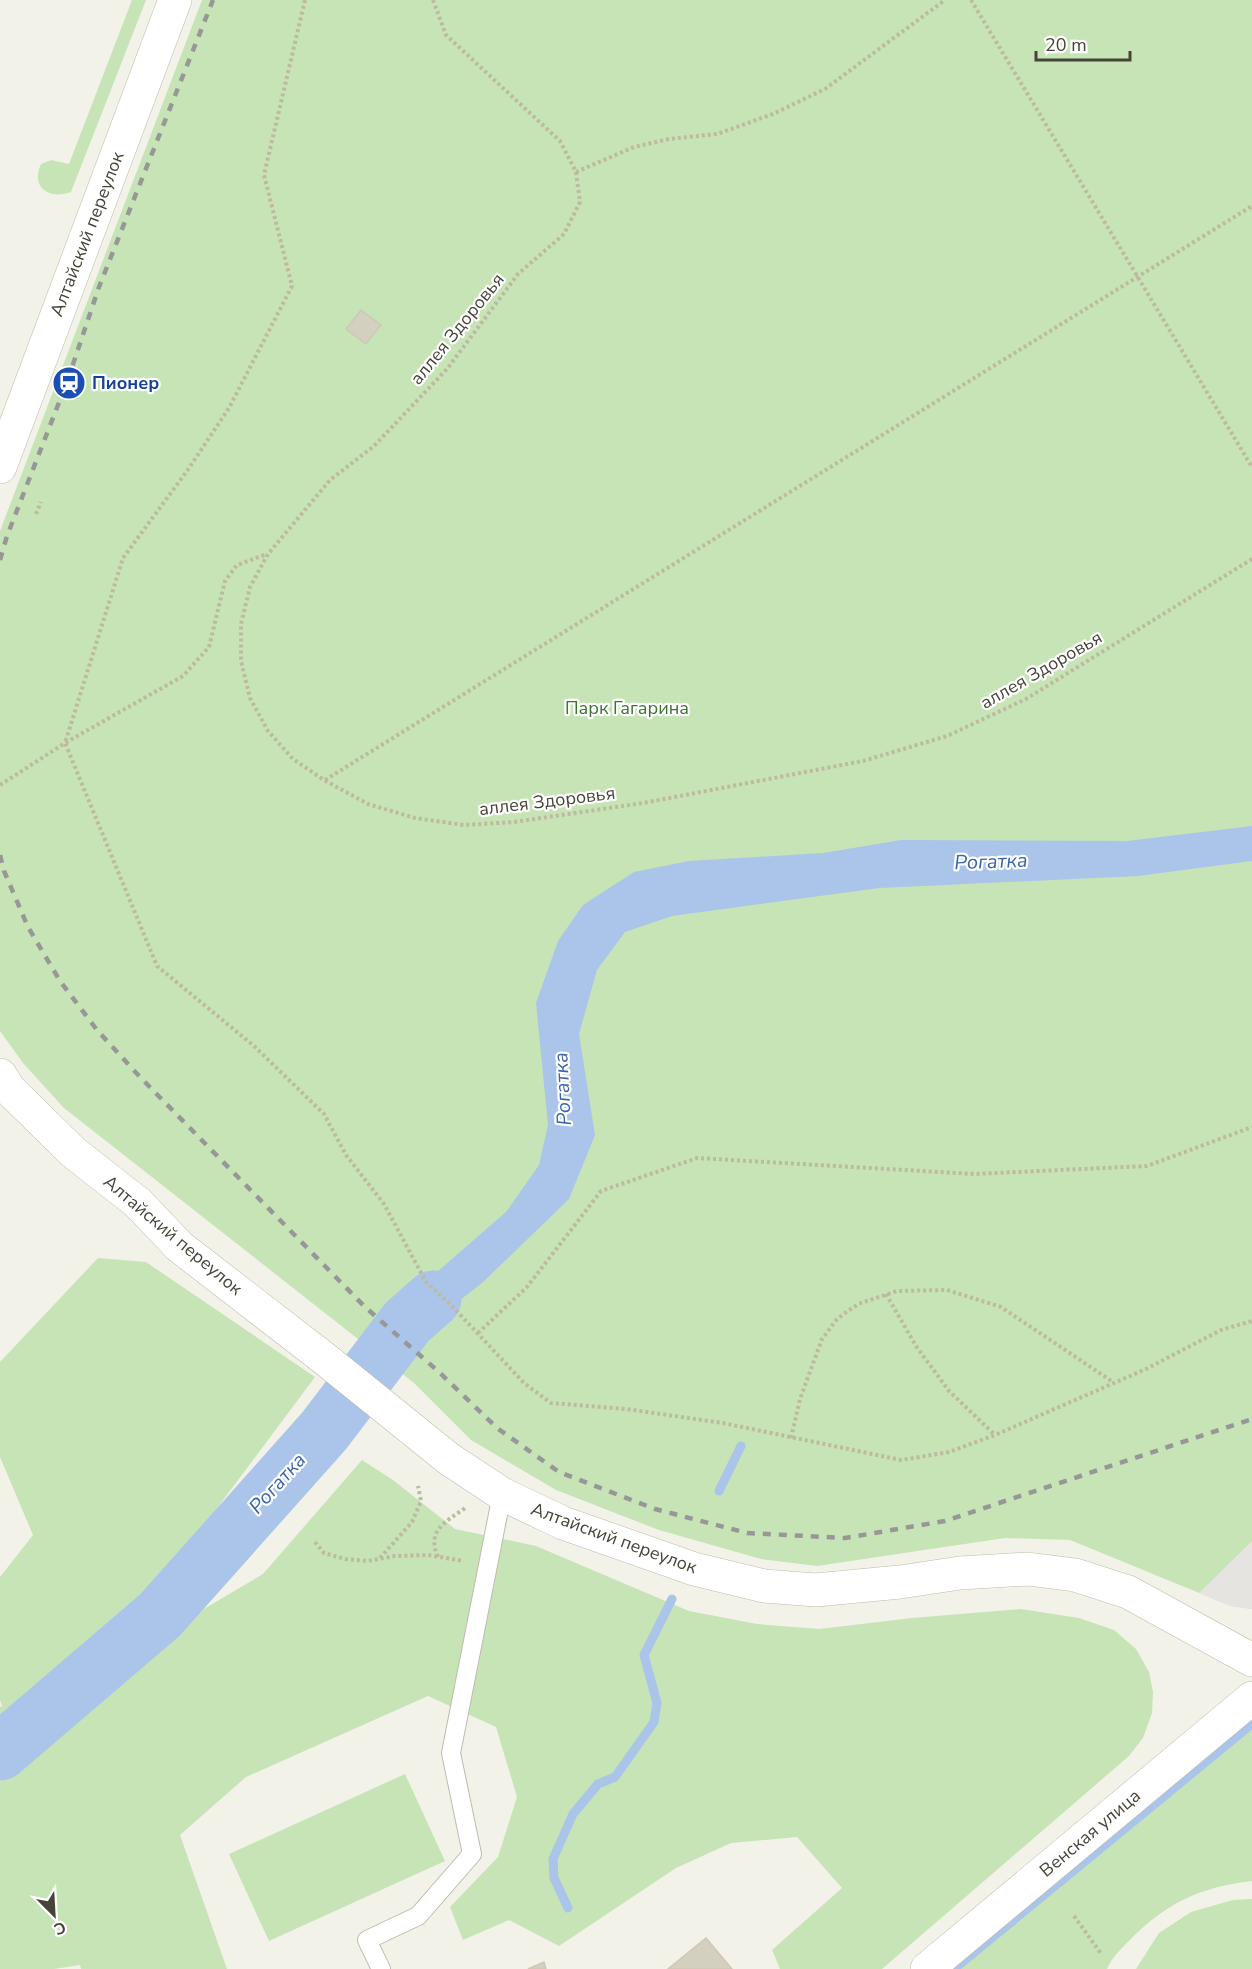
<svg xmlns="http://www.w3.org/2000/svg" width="1252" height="1969" font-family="'Nunito Sans',sans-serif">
	<rect width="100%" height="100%" fill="#f3f2e9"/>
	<g fill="#c6e4b6">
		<path d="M132 0H146L71 192C50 200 30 188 41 164L51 160 69 164Z"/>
		<path d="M202 0H1252V1609L1231 1606 1070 1540 1005 1538 817 1566 761 1559 659 1530 556 1490 471 1440 414 1383 64 1108 23 1063 0 1031V531Z"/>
		<path d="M98 1258 146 1262 315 1377 144 1606 0 1737V1707L2 1706 0 1700V1577L33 1535 0 1457V1362Z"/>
		<path d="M362 1460 393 1480 455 1529 536 1546 689 1611 757 1624 819 1629 912 1618 1021 1609 1079 1618 1114 1630 1136 1649 1149 1672 1153 1692 1152 1713 1143 1738 1129 1756 882 1969H780L772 1950 842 1888 797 1837 731 1843 676 1868 559 1946 509 1920 463 1940 450 1907 498 1857 517 1797 496 1727 428 1696 246 1777 180 1835 227 1969H81L80 1965 54 1969H0V1781L175 1626 263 1574Z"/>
		<path d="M1252 1723V1881C1200 1887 1166 1903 1130 1940 1121 1949 1112 1957 1107 1969H952Z"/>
		<path d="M405 1774 445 1861 269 1941 229 1854Z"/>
		<path d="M1252 1899V1969H1136L1159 1933 1191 1912 1233 1900Z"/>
	</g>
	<path fill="#e5e4e1" d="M1252 1541V1609L1231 1606 1199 1593Z"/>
	<path fill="#abc4ea" d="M1252 826V861L1138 876 879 888 672 916 625 932 597 970 579 1034 595 1135 569 1199 482 1283 427 1326 394 1367 369 1348 405 1300 507 1211 539 1165 548 1125 536 1003 558 941 583 905 634 872 689 861 823 853 901 840 1127 841Z"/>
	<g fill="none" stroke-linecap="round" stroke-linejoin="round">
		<g stroke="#abc4ea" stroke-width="9">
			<path d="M719 1491 741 1446"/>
			<path d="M568 1908 554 1878 553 1859 573 1814 598 1784 615 1777 654 1722 657 1703 644 1655 672 1599"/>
			<path d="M954 1969 1252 1724"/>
		</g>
		<path stroke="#abc4ea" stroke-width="57" d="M0 1752 160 1615 324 1431 407 1322 433 1299"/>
	</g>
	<g fill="#d4d0c0" stroke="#cec9b4" stroke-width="1.5">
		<path d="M361 310 381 325 366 344 346 329Z"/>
		<path d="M706 1938 732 1969H668Z"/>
		<path d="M544 1962 546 1969H528Z"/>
	</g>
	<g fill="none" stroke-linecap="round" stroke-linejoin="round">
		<g stroke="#bebcad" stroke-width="20">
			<path id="service" d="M381 1969 367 1940 418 1916 472 1854 451 1753 502 1494"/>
		</g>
		<g stroke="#bebcad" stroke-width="34">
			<path id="minor" d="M927 1969 1252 1698"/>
		</g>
		<g stroke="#bebcad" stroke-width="34">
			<g id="tertiary">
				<path d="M0 467 175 0"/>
				<path d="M0 1075 9 1089 73 1152 138 1203 180 1247 325 1359 449 1459 502 1494 563 1523 694 1569 764 1586 816 1590 900 1582 960 1573 1028 1569 1075 1575 1128 1592 1252 1660"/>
			</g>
		</g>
		<g stroke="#beba9f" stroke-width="4" stroke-dasharray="3 3" stroke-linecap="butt">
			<path d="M305 0 264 175 292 286 229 408 187 471 123 558 65 743 157 966 254 1046 324 1114 346 1155 384 1204 426 1282 452 1306 524 1383 551 1403 626 1409 723 1423 901 1460 949 1452 995 1435 1146 1369 1221 1330 1252 1321"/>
			<path d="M433 0 446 35 560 141 576 172 580 202 564 234 518 274 447 369 374 446 330 480 268 554 250 587 241 624V661L250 698 268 731 293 759 324 780 368 804 415 818 464 825 514 822 643 803 863 761 947 736 1026 699 1252 559"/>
			<path d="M971 0 1252 467"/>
			<path d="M576 172 634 147 669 139 717 134 773 114 825 89 945 0"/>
			<path d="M36 514 41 502"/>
			<path d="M325 780 1252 206"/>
			<path d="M0 785 65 743 183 676 209 647 225 581 237 565 267 554"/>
			<path d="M886 1294 916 1346 949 1391 995 1435"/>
			<path d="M478 1333 527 1287 601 1191 697 1158 974 1174 1147 1166 1252 1127"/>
			<path d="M791 1438 800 1399 822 1339 837 1319 858 1304 897 1291 947 1290 1001 1307 1113 1382"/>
			<path d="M315 1542 324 1553 345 1559 368 1561 395 1556 428 1555 464 1561"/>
			<path d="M438 1557C426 1530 446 1522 465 1508"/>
			<path d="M380 1558 412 1522 421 1501 418 1486"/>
			<path d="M1074 1916 1102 1955"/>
		</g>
		<use href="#service" stroke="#fff" stroke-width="18"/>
		<use href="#minor" stroke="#fff" stroke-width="33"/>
		<use href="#tertiary" stroke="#fff" stroke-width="33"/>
		<g stroke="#979797" stroke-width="4.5" stroke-dasharray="8 8" stroke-linecap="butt">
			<path d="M0 560 7 536 67 382 99 287 213 0"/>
			<path d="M0 855 4 871 28 927 60 981 97 1030 140 1077 365 1307 439 1372 497 1428 559 1472 655 1509 747 1533 845 1538 945 1521 1252 1419"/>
		</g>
	</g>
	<defs>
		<g id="station-disc" transform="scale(1.725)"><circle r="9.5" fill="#1a4fb4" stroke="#fff"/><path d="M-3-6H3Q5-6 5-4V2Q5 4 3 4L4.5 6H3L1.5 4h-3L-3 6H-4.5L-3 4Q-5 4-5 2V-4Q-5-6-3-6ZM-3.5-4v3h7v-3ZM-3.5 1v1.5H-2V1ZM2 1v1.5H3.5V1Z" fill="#fff"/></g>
	</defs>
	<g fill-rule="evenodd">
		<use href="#station-disc" x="69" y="383"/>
	</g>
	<g text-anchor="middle" stroke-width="4.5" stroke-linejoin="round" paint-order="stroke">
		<g font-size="18" fill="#464438" stroke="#fff">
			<text transform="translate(87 234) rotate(-69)" y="6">Алтайский переулок</text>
			<text transform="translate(457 329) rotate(-51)" y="6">аллея Здоровья</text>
			<text transform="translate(1041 670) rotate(-30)" y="6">аллея Здоровья</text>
			<text transform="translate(547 801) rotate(-7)" y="6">аллея Здоровья</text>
			<text transform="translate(173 1235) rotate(40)" y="6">Алтайский переулок</text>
			<text transform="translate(614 1538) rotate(20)" y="6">Алтайский переулок</text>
			<text transform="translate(1090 1833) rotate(-40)" y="6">Венская улица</text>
		</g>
		<g font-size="18" font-weight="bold" fill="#164399" stroke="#fff" text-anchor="start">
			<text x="92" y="389">Пионер</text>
		</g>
		<g font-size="18" fill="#3c7330" stroke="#fff">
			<text x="627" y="714">Парк Гагарина</text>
		</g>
		<g font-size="20" font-style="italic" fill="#3a64a9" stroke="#fff">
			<text transform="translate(991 861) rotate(-2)" y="7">Рогатка</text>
			<text transform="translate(562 1089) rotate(-93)" y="7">Рогатка</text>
			<text transform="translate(277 1483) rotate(-48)" y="7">Рогатка</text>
		</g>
	</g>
	<g transform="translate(54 1915) rotate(156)" stroke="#ffffff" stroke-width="4.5" paint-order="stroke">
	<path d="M0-4.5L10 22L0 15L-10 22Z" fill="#464438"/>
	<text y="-9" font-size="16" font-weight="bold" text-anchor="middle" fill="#464438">С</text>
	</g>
	<path d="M1036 51v9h94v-9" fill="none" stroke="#464438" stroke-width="3"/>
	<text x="1045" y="51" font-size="18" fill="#464438" stroke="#ffffff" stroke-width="4.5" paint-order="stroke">20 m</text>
</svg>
